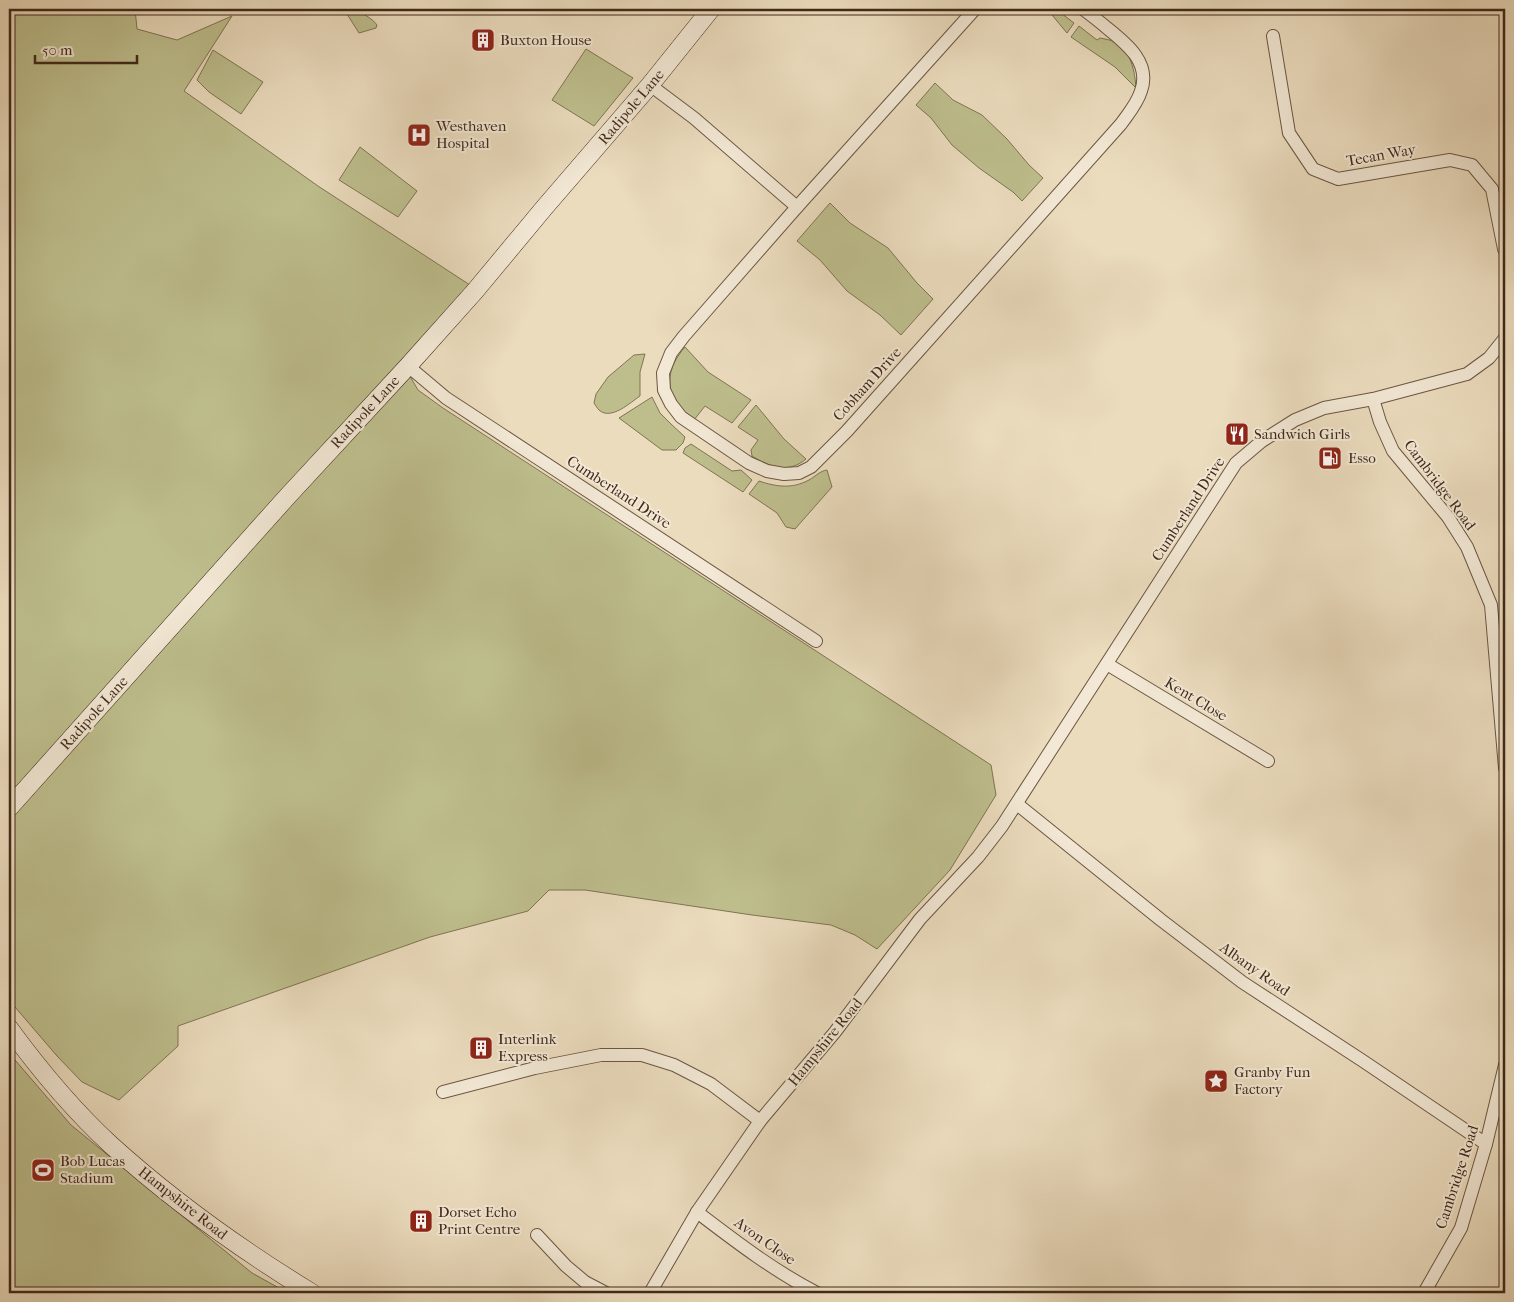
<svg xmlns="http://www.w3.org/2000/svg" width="1514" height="1302" font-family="'IM FELL French Canon',serif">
	<rect width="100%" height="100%" fill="#ebdcbe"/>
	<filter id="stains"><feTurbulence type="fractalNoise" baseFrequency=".004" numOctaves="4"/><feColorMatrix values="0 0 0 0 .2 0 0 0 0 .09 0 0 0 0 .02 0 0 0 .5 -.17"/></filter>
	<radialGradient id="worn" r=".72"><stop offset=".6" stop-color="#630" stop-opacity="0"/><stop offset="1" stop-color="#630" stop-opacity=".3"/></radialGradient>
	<g fill="#bebe8d" stroke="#807453">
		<path d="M9 9H135L137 29 177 40 232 16 184 91 318 186 470 285 401 361 418 390 443 408 991 765 996 795 950 870 877 949 855 935 831 925 752 915 585 890H549L528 911 430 937 178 1026V1046L119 1100 82 1082 57 1056 9 1000Z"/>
		<path d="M1047 9H1061L1062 11 1061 13 1074 23 1067 33Z"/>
		<path d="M353 10C361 12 372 18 377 25L376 28 359 33 347 14Z"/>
		<path d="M1079 26 1097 40 1100 38C1105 39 1111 40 1115 42 1131 49 1135 73 1136 88L1115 67 1071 37Z"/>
		<path d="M586 49 633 78 594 126 552 100Z"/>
		<path d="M213 50 263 82 241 114 209 92 197 80Z"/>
		<path d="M935 83 953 100 982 115 1007 139 1029 165 1043 178 1022 201 1013 192 979 168 952 145 931 118 916 105Z"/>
		<path d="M360 147 417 191 398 217 339 180Z"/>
		<path d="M830 203 850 223 888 248 917 283 933 299 901 335 880 315 847 291 820 260 797 241Z"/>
		<path d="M685 347 708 372 751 400 732 423 705 406 694 420C665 400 662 373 685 347Z"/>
		<path d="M645 354 640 372V396C631 402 611 421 599 410 597 408 596 406 594 403L596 394 608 377 634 355Z"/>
		<path d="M652 397 660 413 671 424 685 437 683 443 676 450H662L619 418Z"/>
		<path d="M756 405 784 439 806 459C788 474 770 467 752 456L751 450 758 440 738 427Z"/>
		<path d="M691 444 732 471 741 470 752 480 743 492 683 453 685 448Z"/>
		<path d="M827 470 832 487 795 529 786 527 777 513 749 494 759 481C777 487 792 489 809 480 816 476 820 471 827 470Z"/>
		<path d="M9 1053 71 1125 252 1273 288 1293H9Z"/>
	</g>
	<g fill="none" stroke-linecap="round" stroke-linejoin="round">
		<g stroke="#6c5642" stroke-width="14">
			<g id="minor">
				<path d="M975 9 797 207 684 336 671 353 663 373 664 390 671 404 681 417 749 463 767 471 784 474 799 473 811 467 847 431 1121 124C1128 114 1137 104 1141 91 1151 63 1127 44 1107 28 1099 21 1091 15 1083 9"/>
				<path d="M1273 36 1289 133 1313 169 1338 179 1450 160 1472 165 1492 189 1504 249 1505 250"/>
				<path d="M650 85 694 118 797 207"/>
				<path d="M408 366 446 398 816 641"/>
				<path d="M1373 399 1380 422 1393 451 1448 517 1467 547 1491 605 1505 768"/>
				<path d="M1107 664 1268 761"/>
				<path d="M1017 804 1161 920 1242 982 1363 1061 1486 1144"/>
				<path d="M443 1092 535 1068 601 1055H642L674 1065 711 1084 760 1121"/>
				<path d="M697 1212C735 1241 774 1271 817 1293"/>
				<path d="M537 1235 566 1266 585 1282 606 1293"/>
				<path d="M650 1293 697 1212 760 1121 835 1032 920 919 978 857 1002 826 1236 463 1262 441 1295 420 1324 408 1373 399 1467 374 1489 358 1505 338"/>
				<path d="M1424 1293 1461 1228 1486 1144 1505 1065"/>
			</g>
		</g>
		<g stroke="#412919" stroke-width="19">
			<g id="secondary">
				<path d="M9 808 286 498 408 366 475 291 544 208 650 85 711 9"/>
				<path d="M9 1028C39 1069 73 1110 111 1145 173 1201 240 1249 312 1293"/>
			</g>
		</g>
		<use href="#minor" stroke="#f2e8d5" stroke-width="12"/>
		<use href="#secondary" stroke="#f2e8d5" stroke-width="18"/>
	</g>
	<defs>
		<g id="building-square" transform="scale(1.25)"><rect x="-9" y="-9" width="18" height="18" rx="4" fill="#8f2418" stroke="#f2e8d5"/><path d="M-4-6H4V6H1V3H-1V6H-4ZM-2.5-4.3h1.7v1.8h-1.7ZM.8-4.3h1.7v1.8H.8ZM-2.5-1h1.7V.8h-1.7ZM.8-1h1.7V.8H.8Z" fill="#fff"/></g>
		<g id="hospital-square" transform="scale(1.25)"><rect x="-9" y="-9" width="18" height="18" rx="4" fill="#8f2418" stroke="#f2e8d5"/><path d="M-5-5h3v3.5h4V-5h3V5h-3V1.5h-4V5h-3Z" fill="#fff"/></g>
		<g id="restaurant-square" transform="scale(1.25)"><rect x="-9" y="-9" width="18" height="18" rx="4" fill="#8f2418" stroke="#f2e8d5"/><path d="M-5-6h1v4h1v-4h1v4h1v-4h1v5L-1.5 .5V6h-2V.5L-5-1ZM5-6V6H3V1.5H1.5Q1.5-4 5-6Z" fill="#fff"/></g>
		<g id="fuel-square" transform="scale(1.25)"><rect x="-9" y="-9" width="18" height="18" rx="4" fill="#8f2418" stroke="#f2e8d5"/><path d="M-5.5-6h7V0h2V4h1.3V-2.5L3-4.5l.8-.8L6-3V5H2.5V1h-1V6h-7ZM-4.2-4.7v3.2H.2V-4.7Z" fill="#fff"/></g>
		<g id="sight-square" transform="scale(1.25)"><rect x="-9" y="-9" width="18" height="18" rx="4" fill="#8f2418" stroke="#f2e8d5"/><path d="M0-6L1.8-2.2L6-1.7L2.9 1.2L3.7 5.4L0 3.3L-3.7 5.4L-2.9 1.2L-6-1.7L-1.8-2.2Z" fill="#fff"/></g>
		<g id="stadium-square" transform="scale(1.25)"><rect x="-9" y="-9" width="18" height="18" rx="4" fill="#8f2418" stroke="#f2e8d5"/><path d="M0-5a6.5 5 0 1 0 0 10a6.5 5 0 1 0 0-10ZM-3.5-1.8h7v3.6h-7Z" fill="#fff"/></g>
	</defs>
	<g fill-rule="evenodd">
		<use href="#building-square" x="483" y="40"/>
		<use href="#hospital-square" x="419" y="135"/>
		<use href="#restaurant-square" x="1237" y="434"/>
		<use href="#fuel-square" x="1330" y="458"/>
		<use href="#building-square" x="481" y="1048"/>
		<use href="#sight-square" x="1216" y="1081"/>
		<use href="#stadium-square" x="43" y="1170"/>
		<use href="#building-square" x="421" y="1221"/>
	</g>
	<g text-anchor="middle" stroke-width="4" stroke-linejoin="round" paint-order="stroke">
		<g font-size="15" fill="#412919" stroke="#f2e8d5" text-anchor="start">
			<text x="500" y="45">Buxton House</text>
			<text x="436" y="131">Westhaven<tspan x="436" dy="17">Hospital</tspan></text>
			<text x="1254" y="439">Sandwich Girls</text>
			<text x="1348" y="463">Esso</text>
			<text x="498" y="1044">Interlink<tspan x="498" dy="17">Express</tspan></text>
			<text x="1234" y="1077">Granby Fun<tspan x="1234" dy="17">Factory</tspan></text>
			<text x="60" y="1166">Bob Lucas<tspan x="60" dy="17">Stadium</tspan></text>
			<text x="438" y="1217">Dorset Echo<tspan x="438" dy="17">Print Centre</tspan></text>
		</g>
		<g font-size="15" fill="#412919" stroke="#f2e8d5">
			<text transform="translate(631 107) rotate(-50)" y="5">Radipole Lane</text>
			<text transform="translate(1381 155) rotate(-10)" y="5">Tecan Way</text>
			<text transform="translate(867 384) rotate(-48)" y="5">Cobham Drive</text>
			<text transform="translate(365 412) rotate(-47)" y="5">Radipole Lane</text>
			<text transform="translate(1440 485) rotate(53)" y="5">Cambridge Road</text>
			<text transform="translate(619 492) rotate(33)" y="5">Cumberland Drive</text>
			<text transform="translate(1188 509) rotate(-57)" y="5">Cumberland Drive</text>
			<text transform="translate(1196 699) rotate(31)" y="5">Kent Close</text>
			<text transform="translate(94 713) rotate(-48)" y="5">Radipole Lane</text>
			<text transform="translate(1255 969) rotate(35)" y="5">Albany Road</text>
			<text transform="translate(825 1042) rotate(-51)" y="5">Hampshire Road</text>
			<text transform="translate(1457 1177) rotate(-72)" y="5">Cambridge Road</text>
			<text transform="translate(183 1203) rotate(38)" y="5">Hampshire Road</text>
			<text transform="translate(765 1241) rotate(35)" y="5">Avon Close</text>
		</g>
	</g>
	<rect width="1514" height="1302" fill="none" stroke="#ebdcbe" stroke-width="30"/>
	<rect x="10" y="10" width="1494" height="1282" fill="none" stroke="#412919" stroke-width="2.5"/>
	<rect x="15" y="15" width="1484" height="1272" fill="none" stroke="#412919"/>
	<path d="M35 55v8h102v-8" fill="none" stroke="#412919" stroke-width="2.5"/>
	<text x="42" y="55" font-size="15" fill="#412919" stroke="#f2e8d5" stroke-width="4" paint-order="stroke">50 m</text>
	<rect width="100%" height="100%" filter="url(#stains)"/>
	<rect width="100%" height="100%" fill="url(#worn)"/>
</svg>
